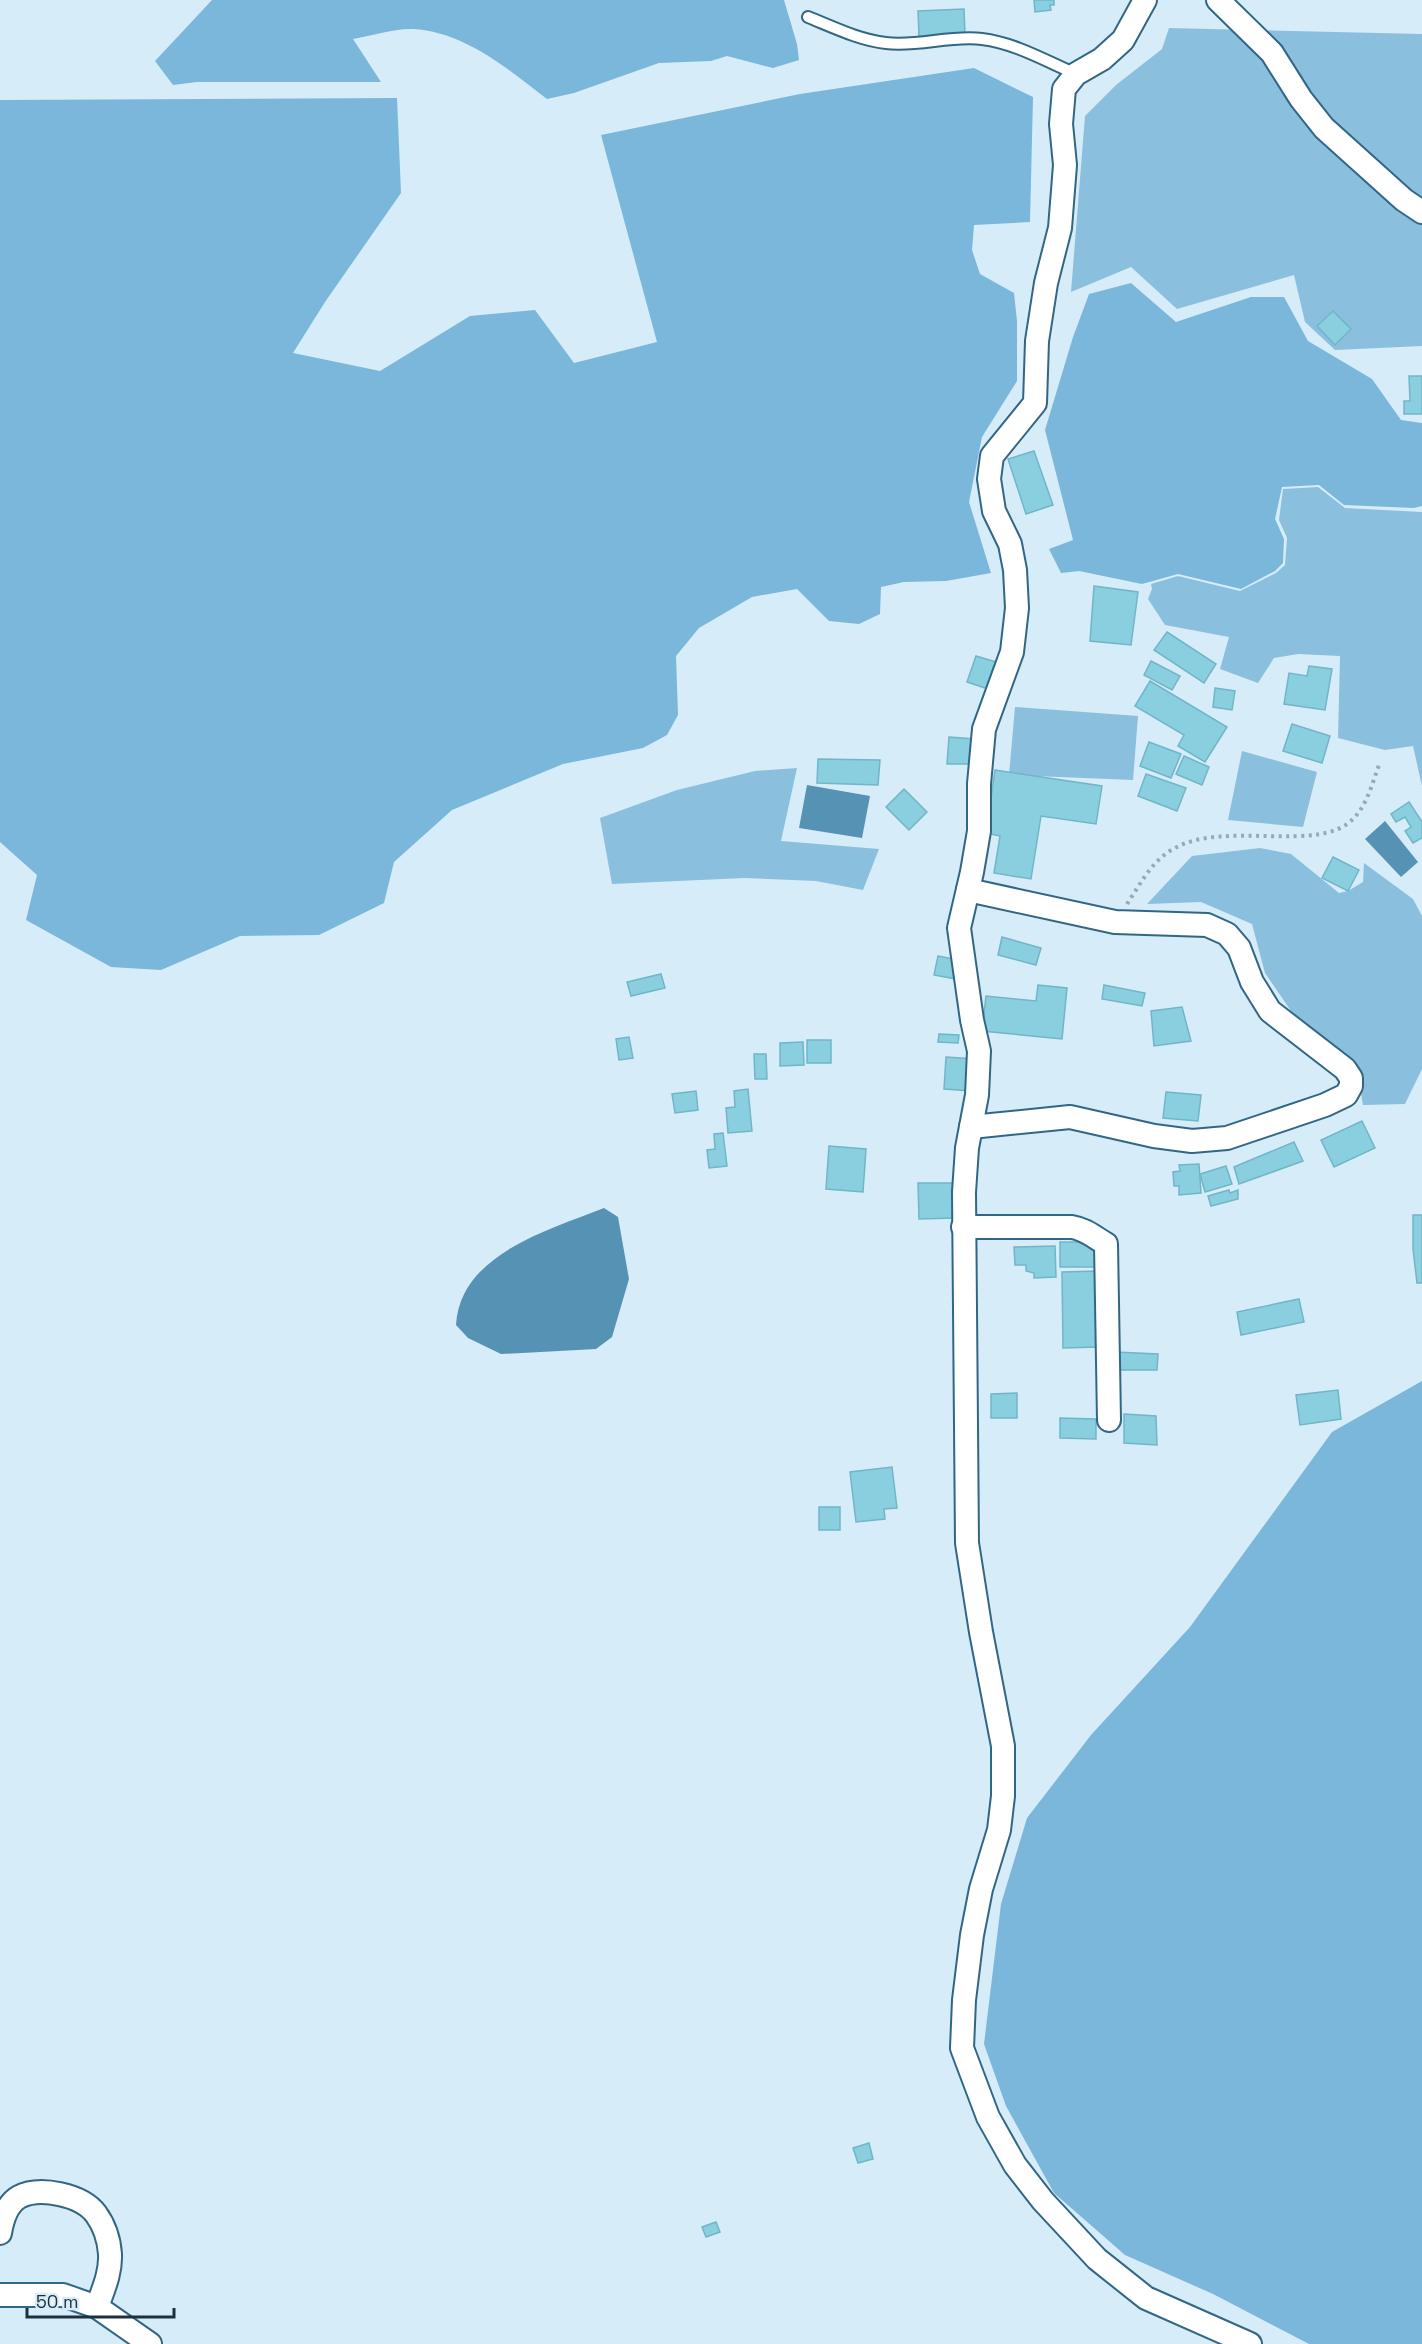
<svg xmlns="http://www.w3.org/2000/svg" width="1422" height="2344" font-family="'Space Grotesk',sans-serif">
	<rect width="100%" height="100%" fill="#d6ecf9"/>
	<g fill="#8bbfde">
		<path d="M1169 28 1422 34V346L1335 350 1305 322 1294 275 1177 309 1131 267 1071 292 1085 116 1116 85 1162 49Z"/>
		<path d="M1318 487 1345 508 1422 512V786L1413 746 1385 750 1338 738 1340 656 1298 654 1274 658 1258 683 1220 669 1229 637 1165 625 1148 599 1152 589 1151 584 1178 576 1240 591 1276 573 1285 565 1287 538 1279 520 1283 489Z"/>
		<path d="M1015 707 1138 716 1133 780 1009 775Z"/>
		<path d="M1242 751 1317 772 1303 827 1228 820Z"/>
		<path d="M797 768 781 841 879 849 863 890 816 881 744 878 612 884 600 818 677 790 755 771Z"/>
		<path d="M1260 848 1291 854 1339 893 1348 891 1363 882 1364 863 1413 899 1422 916V1069L1405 1104 1363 1105 1356 1064 1291 1011 1265 973 1252 924 1201 902 1147 904 1192 856Z"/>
	</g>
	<g fill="#7ab7db">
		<path d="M212 0H784L797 44 799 60 773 68 727 56 711 61 659 63 574 93 547 99C508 69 465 32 413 29 396 28 370 36 353 39L381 82H197L173 85 155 61Z"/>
		<path d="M974 68 1033 97 1030 222 974 225 972 250 980 274 1014 293 1017 321V381L982 437 969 502 991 573 946 581 904 582 881 587 880 614 859 624 829 621 797 589 752 597 699 628 676 656 678 715 667 735 643 748 563 764 452 810 394 862 384 903 319 935 240 936 161 970 111 967 26 920 37 875 0 842V100L397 98 401 193 325 302 293 353 380 371 470 316 535 310 574 363 657 342 601 135 800 94Z"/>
		<path d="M1131 283 1176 322 1251 297H1284L1308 341 1372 379 1401 420 1422 423V506L1414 508 1344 505 1319 485 1282 487 1275 519 1284 539 1283 563 1275 571 1241 589 1178 574 1142 584 1079 571 1061 573 1049 549 1073 540 1045 430 1073 337 1089 294Z"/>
		<path d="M1422 1381V2344H1309L1213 2294 1125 2255 1054 2193 1006 2106 984 2044 1001 1904 1027 1818 1091 1735 1190 1627 1332 1432Z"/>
	</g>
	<g fill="#5592b4">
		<path d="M807 785 870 796 862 838 799 828Z"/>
		<path d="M1385 821 1418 862 1401 877 1365 839Z"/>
		<path d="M604 1208 618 1217 629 1279 612 1337 596 1349 501 1354 468 1338 456 1325C460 1254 549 1230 604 1208Z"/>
	</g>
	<g fill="#89cfe0" stroke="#70b6c7" stroke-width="1.5">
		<path d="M1034 0H1054V5H1050L1051 10 1035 12Z"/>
		<path d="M964 9 965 34 919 36 918 11Z"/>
		<path d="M1333 311 1351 329 1335 345 1317 326Z"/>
		<path d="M1409 376H1422V414H1404V401H1410Z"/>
		<path d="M1034 451 1053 505 1026 514 1008 459Z"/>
		<path d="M1094 586 1138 592 1131 645 1090 641Z"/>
		<path d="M1167 632 1216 664 1204 683 1154 650Z"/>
		<path d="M976 656 1003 664 994 691 967 682Z"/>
		<path d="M1151 661 1180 676 1172 690 1144 675Z"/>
		<path d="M1309 666 1332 669 1325 710 1284 704 1289 673 1307 676Z"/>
		<path d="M1150 681 1227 727 1205 762 1178 746 1184 735 1135 706Z"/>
		<path d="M1215 688 1235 691 1232 710 1213 707Z"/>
		<path d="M1292 724 1330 736 1322 763 1283 751Z"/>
		<path d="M949 737 975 739 974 764H947Z"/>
		<path d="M1149 742 1181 754 1171 778 1140 766Z"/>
		<path d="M1184 756 1209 767 1202 785 1176 774Z"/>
		<path d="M818 759 880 760 878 785 817 783Z"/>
		<path d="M995 770 1102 786 1096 824 1041 816 1031 879 994 873 1000 836 986 833Z"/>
		<path d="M1146 774 1186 788 1177 811 1138 796Z"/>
		<path d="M904 789 927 812 909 830 886 807Z"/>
		<path d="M1409 802 1422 822V838L1413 843 1405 831 1411 827 1405 817 1396 822 1391 814Z"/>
		<path d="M1333 857 1359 870 1348 891 1322 878Z"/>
		<path d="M1002 937 1041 948 1036 965 998 955Z"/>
		<path d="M938 956 959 960 956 979 934 975Z"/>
		<path d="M661 974 665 988 631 996 627 982Z"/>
		<path d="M1038 985 1067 988 1062 1039 982 1031 986 996 1036 1001Z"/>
		<path d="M1104 985 1145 993 1142 1006 1102 999Z"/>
		<path d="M1182 1007 1191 1041 1154 1046 1151 1011Z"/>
		<path d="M939 1034 959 1035 958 1043 938 1042Z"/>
		<path d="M629 1037 633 1058 619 1060 616 1039Z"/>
		<rect x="807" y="1040" width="24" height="23"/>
		<path d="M803 1042 804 1065 780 1066V1043Z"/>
		<path d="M754 1054H766L767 1079H755Z"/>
		<path d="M946 1057 974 1059 971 1091 944 1089Z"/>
		<path d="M748 1089 752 1131 728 1133 726 1108 735 1107 734 1091Z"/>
		<path d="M696 1091 698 1110 675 1113 672 1094Z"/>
		<path d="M1166 1092 1201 1095 1198 1121 1163 1118Z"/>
		<path d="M1362 1121 1375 1148 1334 1167 1321 1140Z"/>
		<path d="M723 1133 727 1166 709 1168 707 1150 715 1149 714 1134Z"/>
		<path d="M1294 1142 1303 1161 1239 1184 1234 1167Z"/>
		<path d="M829 1146 866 1149 863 1192 826 1189Z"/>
		<path d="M1199 1164 1201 1193 1179 1195V1186H1174L1173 1172 1180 1171 1179 1165Z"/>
		<path d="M1226 1166 1232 1184 1205 1192 1200 1174Z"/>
		<path d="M918 1183H955V1218L919 1219Z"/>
		<path d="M1229 1190 1230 1193 1238 1190V1199L1211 1206 1208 1196Z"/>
		<path d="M1413 1215H1422V1283H1417L1413 1249Z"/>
		<path d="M1060 1242H1098L1099 1267H1060Z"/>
		<path d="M1055 1246 1056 1277 1034 1278V1273L1026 1271V1265H1015L1014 1247Z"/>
		<path d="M1098 1271 1099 1347 1063 1348 1062 1272Z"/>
		<path d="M1299 1299 1304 1322 1241 1335 1237 1312Z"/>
		<path d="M1115 1352 1158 1354 1157 1370H1115Z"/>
		<path d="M1338 1390 1341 1419 1300 1425 1296 1395Z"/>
		<path d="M1017 1393V1418H991V1394Z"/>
		<path d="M1124 1414 1156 1416 1157 1445 1124 1443Z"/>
		<path d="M1060 1418 1096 1419V1439L1060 1438Z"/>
		<path d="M892 1467 897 1508 884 1509 885 1519 856 1522 850 1472Z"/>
		<rect x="819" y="1507" width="21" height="23"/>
		<path d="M869 2143 873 2159 858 2163 853 2148Z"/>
		<path d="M716 2222 720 2232 706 2237 702 2227Z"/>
	</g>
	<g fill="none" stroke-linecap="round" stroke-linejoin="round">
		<g stroke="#316785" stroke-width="14">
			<path id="service" d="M808 17C833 27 859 40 886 43 918 47 950 35 982 39 1015 43 1046 61 1076 74"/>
		</g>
		<g stroke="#316785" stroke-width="26">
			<g id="minor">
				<path d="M1145 0 1123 40 1102 59 1076 74 1064 89 1061 124 1065 165 1060 228 1046 283 1037 341 1035 403 992 456 989 479 994 511 1010 544 1015 570 1017 608 1012 652 984 729 979 784V831L972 872 959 928 972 1020 979 1051 977 1095 967 1148 964 1192 967 1543 981 1632 1003 1746V1796L999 1830 981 1889 972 1935 964 2000 962 2048 988 2117 1015 2165 1043 2201 1097 2259 1146 2298 1250 2344"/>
				<path d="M1218 0 1272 53 1301 99 1324 128 1404 200 1422 212"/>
				<path d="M968 890 1115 922 1207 925 1227 934 1239 948 1252 982 1270 1011 1345 1069 1351 1078V1086L1346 1095 1325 1105 1227 1138 1192 1141 1154 1136 1070 1117 971 1127"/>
				<path d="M963 1227H1072C1085 1229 1094 1237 1106 1244L1109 1420"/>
				<path d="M0 2233C2 2221 7 2204 19 2197 40 2186 82 2195 96 2214 104 2225 109 2240 110 2254 111 2273 103 2290 97 2307"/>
				<path d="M0 2295H63L97 2307 150 2344"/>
			</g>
		</g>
		<path stroke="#94aab7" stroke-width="4" stroke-dasharray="3 4.5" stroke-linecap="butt" d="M1127 904C1141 883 1152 860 1175 848 1225 820 1319 854 1353 819 1367 805 1372 784 1379 765"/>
		<use href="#service" stroke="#fff" stroke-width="10"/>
		<use href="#minor" stroke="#fff" stroke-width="22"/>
	</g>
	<path d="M27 2308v9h147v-9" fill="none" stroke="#1b313e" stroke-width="3"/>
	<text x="36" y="2308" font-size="18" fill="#1b313e" stroke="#d6ecf9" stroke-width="4.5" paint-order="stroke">50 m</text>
</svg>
